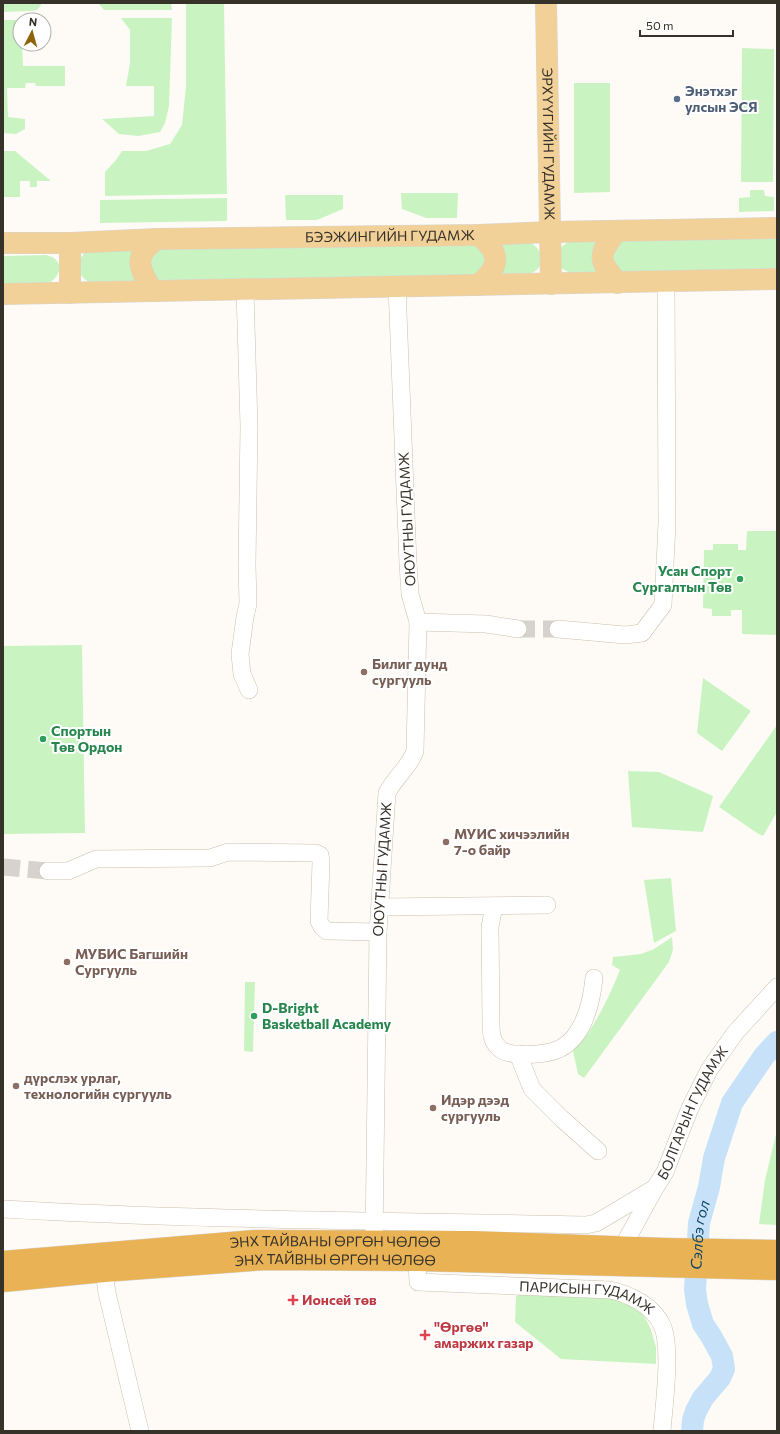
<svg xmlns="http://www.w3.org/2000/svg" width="780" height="1434" font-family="Commissioner,sans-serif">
	<rect width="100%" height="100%" fill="#fefbf7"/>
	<g fill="#c9f4c1">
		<path d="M3 3H41V5L37 10 30 11 3 12Z"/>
		<path d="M98 3H171L172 10H104Z"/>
		<path d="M186 3H224L227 194 105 196V172L116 160 122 151H146L170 144 182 125 186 86Z"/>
		<path d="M121 18H172L169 106 165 123 160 132 138 136 119 134 102 119 154 116V86H126L130 63V30Z"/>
		<path d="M3 20H17L20 27V44H22L23 66H65V86H36L35 83H26L25 88H7L8 117 25 119V129L16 134 3 133Z"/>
		<path d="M742 48 774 49 773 182H741Z"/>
		<path d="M574 83H610V192L574 193Z"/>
		<path d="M3 151H15L51 181H37V187H30V181H20V197H3Z"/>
		<path d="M750 190H764L765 196 774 197V211L739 212V198L750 197Z"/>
		<path d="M401 193H458L457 218H426L402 209Z"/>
		<path d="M285 195H343V209L317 220H286Z"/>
		<path d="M227 198V221L100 223V200Z"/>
		<path d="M777 238V268L623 273 608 265 618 241Z"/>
		<path d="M605 240V273H570L561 268 560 248 569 241Z"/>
		<path d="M523 241C543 243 548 267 531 273 522 276 504 275 494 275L496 245Z"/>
		<path d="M476 242 487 247 482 275 158 281 144 261 157 248Z"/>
		<path d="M141 249 143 281 89 282C79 277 79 270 79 260L86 251Z"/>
		<path d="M46 255C65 259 62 277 47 284L3 285V256Z"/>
		<path d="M747 531H777V635L742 634V610H731V616H712V609L703 608 704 550H713V544H738V550H746Z"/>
		<path d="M82 645 85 833 3 834V646Z"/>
		<path d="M703 678 751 711 722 751 697 733Z"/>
		<path d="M777 725V812L763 836 757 833 719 807Z"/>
		<path d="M628 771 659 772 713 796 703 832 632 827Z"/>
		<path d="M671 878 676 931 654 943 644 880Z"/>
		<path d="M672 937 673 950 669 962 584 1078 578 1074 573 1051C595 1028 608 999 620 970L612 965 613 957 641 954 654 949Z"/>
		<path d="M245 982H255L253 1052 244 1051Z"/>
		<path d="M777 1130V1225L759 1224 765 1180Z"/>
		<path d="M520 1294 612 1298 630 1305 639 1311 645 1318 650 1327 656 1347V1364L561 1359 515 1322 516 1296Z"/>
	</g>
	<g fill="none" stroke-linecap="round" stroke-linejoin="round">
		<path stroke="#c7e2f8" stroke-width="22" id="s1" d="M692 1431 693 1420 696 1411 703 1398 720 1378 724 1369 722 1356 711 1336 703 1324 697 1304 695 1290 699 1223 709 1187 714 1158 732 1103 764 1056 777 1042"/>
		<g stroke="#d6d3ce" stroke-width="17" stroke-dasharray="17 8" stroke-linecap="butt">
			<path d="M518 629H558"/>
			<path d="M3 867 48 871"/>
		</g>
		<g stroke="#ccbfac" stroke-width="18">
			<g id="minor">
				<path d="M245 290 249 426 247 565 248 604 245 617 240 654 242 674 249 690"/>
				<path d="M418 622 486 624 518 629"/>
				<path d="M558 629 625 635 642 633 663 605 667 523 666 282"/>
				<path d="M48 871H68L96 859 210 858 228 852 316 853 320 855 321 862 319 921 322 927 327 931 378 932"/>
				<path d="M494 906 490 927 491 1022C491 1031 491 1041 499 1048 509 1058 546 1055 559 1049 564 1047 572 1040 575 1036 588 1019 592 998 594 978"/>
				<path d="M380 907 547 905"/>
				<path d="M518 1054 532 1089 561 1118 598 1151"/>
				<path d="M3 1209C197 1220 392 1221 586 1225L596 1223 655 1188"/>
				<path id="s2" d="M374 1242 378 932 387 793C395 777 409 768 415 751L418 622 410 594 408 564 397 287"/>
				<path id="s3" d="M622 1248 655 1188 665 1172 690 1108 709 1070 735 1033 777 987"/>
				<path id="s4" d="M417 1260 418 1282 610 1290C630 1294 653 1306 662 1325 672 1347 664 1405 662 1431"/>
				<path d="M104 1271 107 1293 140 1431"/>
			</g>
		</g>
		<g stroke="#d7d6d4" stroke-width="22">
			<g id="major">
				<path id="s5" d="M546 3 551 284"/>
				<path d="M617 231C598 255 597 259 618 283"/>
				<path d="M478 235C501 252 501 267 478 285"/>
				<path id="s6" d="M3 243H70L157 239 478 235 550 232 777 228"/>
				<path d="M153 291C139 270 132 255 157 239"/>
				<path d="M70 293V243"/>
				<path d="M3 294 777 279"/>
			</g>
		</g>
		<g stroke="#d7d6d4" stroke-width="23">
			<g id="highway">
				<path id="s7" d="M3 1262 255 1241 472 1242 665 1249 777 1251"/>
				<path id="s8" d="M3 1281 104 1271 265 1259 417 1260 777 1269"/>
			</g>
		</g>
		<use href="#minor" stroke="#fff" stroke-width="17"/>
		<use href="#major" stroke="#f2d199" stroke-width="21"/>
		<use href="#highway" stroke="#e9b355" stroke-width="22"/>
	</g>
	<circle fill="#5c6f8a" stroke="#fff" stroke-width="1.5" cx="677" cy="99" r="4"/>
	<g fill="#2e9e5b" stroke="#fff" stroke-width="1.5">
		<circle cx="740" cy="579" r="4"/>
		<circle cx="43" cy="739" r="4"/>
		<circle cx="254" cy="1016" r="4"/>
	</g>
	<g fill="#8d6e63" stroke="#fff" stroke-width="1.5">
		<circle cx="364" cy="672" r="4"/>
		<circle cx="446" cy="842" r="4"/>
		<circle cx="67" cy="962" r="4"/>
		<circle cx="16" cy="1086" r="4"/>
		<circle cx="433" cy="1108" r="4"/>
	</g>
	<g fill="#e0444e" stroke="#fff" stroke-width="1.5">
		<path d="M291 1294h4v4h4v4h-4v4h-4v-4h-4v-4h4z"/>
		<path d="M423 1329h4v4h4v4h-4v4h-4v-4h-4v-4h4z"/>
	</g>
	<g text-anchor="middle" stroke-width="4" stroke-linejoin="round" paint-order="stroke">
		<g font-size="14" font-weight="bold" fill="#4e5e75" stroke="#fff" text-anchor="start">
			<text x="685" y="96">Энэтхэг<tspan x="685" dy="16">улсын ЭСЯ</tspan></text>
		</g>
		<g font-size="14" fill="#363129" stroke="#fff">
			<text dy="5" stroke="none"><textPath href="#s5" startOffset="141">ЭРХҮҮГИЙН ГУДАМЖ</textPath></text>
			<text dy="5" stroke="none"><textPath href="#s6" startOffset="387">БЭЭЖИНГИЙН ГУДАМЖ</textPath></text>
			<text transform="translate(407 519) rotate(-93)" y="5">ОЮУТНЫ ГУДАМЖ</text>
			<text dy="5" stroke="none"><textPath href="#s2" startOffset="373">ОЮУТНЫ ГУДАМЖ</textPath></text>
			<text dy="5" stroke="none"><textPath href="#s3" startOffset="153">БОЛГАРЫН ГУДАМЖ</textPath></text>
			<text dy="5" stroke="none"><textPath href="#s7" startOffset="333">ЭНХ ТАЙВАНЫ ӨРГӨН ЧӨЛӨӨ</textPath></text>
			<text dy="5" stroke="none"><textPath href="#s8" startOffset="333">ЭНХ ТАЙВНЫ ӨРГӨН ЧӨЛӨӨ</textPath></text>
			<text dy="5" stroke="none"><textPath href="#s4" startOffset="193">ПАРИСЫН ГУДАМЖ</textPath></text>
		</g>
		<g font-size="14" font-weight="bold" fill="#27864d" stroke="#fff" text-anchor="start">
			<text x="732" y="576" text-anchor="end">Усан Спорт<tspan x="732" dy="16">Сургалтын Төв</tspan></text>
			<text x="51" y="736">Спортын<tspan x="51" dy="16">Төв Ордон</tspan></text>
			<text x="262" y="1013">D-Bright<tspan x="262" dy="16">Basketball Academy</tspan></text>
		</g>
		<g font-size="14" font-weight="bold" fill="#785e54" stroke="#fff" text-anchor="start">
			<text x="372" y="669">Билиг дунд<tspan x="372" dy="16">сургууль</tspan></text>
			<text x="454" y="839">МУИС хичээлийн<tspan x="454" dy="16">7-о байр</tspan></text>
			<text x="75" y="959">МУБИС Багшийн<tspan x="75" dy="16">Сургууль</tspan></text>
			<text x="24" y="1083">дүрслэх урлаг,<tspan x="24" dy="16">технологийн сургууль</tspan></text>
			<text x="441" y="1105">Идэр дээд<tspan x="441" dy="16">сургууль</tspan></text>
		</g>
		<g font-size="14" font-weight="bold" fill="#be3a42" stroke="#fff" text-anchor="start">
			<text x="302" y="1305">Ионсей төв</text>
			<text x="434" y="1332">"Өргөө"<tspan x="434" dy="16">амаржих газар</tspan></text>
		</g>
		<g font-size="15" font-style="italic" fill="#0e4467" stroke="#fff">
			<text dy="5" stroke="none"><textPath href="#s1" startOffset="212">Сэлбэ гол</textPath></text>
		</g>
	</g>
	<rect width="780" height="1434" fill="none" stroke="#363129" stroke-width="8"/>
	<g transform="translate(32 32) rotate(6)"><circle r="19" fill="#ffffff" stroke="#afada9"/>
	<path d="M0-3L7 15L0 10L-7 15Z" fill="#8e640a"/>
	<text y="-6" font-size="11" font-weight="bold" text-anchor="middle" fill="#363129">N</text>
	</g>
	<path d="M640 30v6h93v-6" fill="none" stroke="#363129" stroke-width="2"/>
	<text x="646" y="30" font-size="12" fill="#363129" stroke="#ffffff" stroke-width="3" paint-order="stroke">50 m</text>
</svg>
